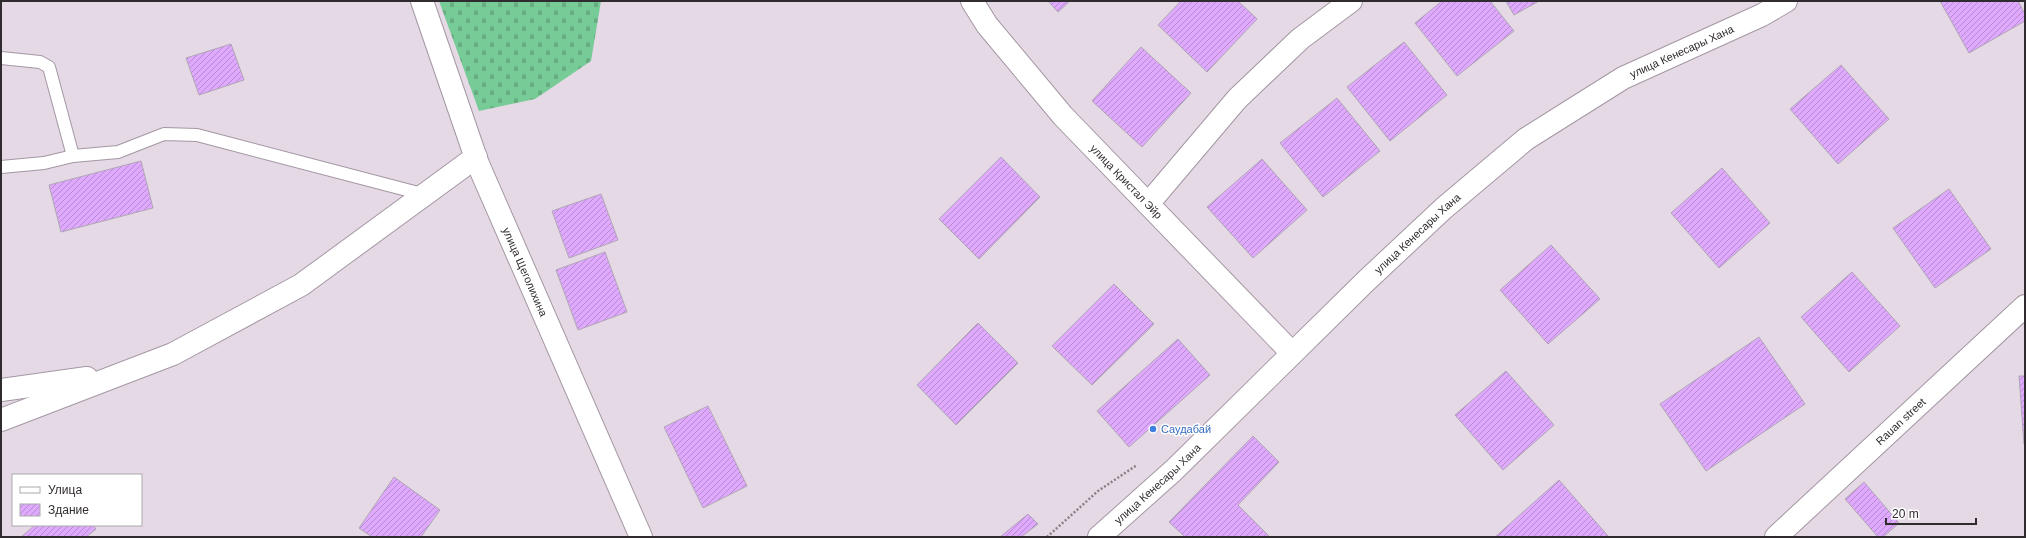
<svg xmlns="http://www.w3.org/2000/svg" width="2026" height="538" font-family="Helvetica,sans-serif">
	<defs>
		<pattern id="cemetery-stones" width="16" height="16" patternUnits="userSpaceOnUse"><rect width="16" height="16" fill="#76cb96"/><path d="M2 7V4a2 2 0 0 1 4 0v3zM10 15v-3a2 2 0 0 1 4 0v3z" fill="#66ae82"/></pattern>
		<pattern id="building-hatch" width="6" height="6" patternUnits="userSpaceOnUse"><rect width="6" height="6" fill="#dfa9fe"/><path d="M-1 1l2-2M0 6l6-6M5 7l2-2" fill="none" stroke="#b58ace"/></pattern>
	</defs>
	<rect width="100%" height="100%" fill="#e6d9e6"/>
	<path fill="url(#cemetery-stones)" d="M439 1H601L591 61 535 99 479 111Z"/>
	<g fill="url(#building-hatch)" stroke="#afa6b4">
		<path d="M1048 1H1070L1058 12Z"/>
		<path d="M1181 1H1238L1257 19 1207 72 1158 25Z"/>
		<path d="M1442 1H1490L1514 31 1457 76 1415 23Z"/>
		<path d="M1506 1H1539L1514 15Z"/>
		<path d="M1940 1H2018L2025 14V21L1969 53Z"/>
		<path d="M1404 42 1447 95 1390 141 1347 87Z"/>
		<path d="M231 44 244 80 199 95 186 58Z"/>
		<path d="M1141 47 1191 93 1142 147 1092 101Z"/>
		<path d="M1841 65 1889 119 1838 164 1790 109Z"/>
		<path d="M1337 98 1380 151 1323 197 1280 143Z"/>
		<path d="M1001 157 1040 197 979 259 939 219Z"/>
		<path d="M1262 159 1307 210 1253 258 1207 207Z"/>
		<path d="M141 161 153 208 61 232 49 185Z"/>
		<path d="M1722 168 1770 223 1719 268 1671 213Z"/>
		<path d="M1949 189 1991 249 1935 288 1893 228Z"/>
		<path d="M601 194 618 240 569 258 552 211Z"/>
		<path d="M1551 245 1600 299 1548 344 1500 290Z"/>
		<path d="M605 252 627 312 578 330 556 270Z"/>
		<path d="M1852 272 1900 326 1849 372 1801 317Z"/>
		<path d="M1114 284 1154 324 1092 385 1052 346Z"/>
		<path d="M978 323 1018 363 956 425 917 385Z"/>
		<path d="M1759 337 1805 404 1706 471 1660 404Z"/>
		<path d="M1178 339 1210 375 1129 447 1097 411Z"/>
		<path d="M1506 371 1554 425 1503 470 1455 415Z"/>
		<path d="M2019 376H2025V444H2024Z"/>
		<path d="M708 406 747 486 703 508 664 427Z"/>
		<path d="M1253 436 1279 462 1238 505 1270 537H1185L1169 522Z"/>
		<path d="M394 477 440 510 421 537H372L359 528Z"/>
		<path d="M1559 480 1609 537H1495Z"/>
		<path d="M1864 482 1899 523 1883 537H1878L1845 499Z"/>
		<path d="M1028 514 1038 524 1021 537H1000Z"/>
		<path d="M35 525H93L96 529 86 537H21Z"/>
	</g>
	<g fill="none" stroke-linecap="round" stroke-linejoin="round">
		<g stroke="#a397a3" stroke-width="14">
			<g id="service">
				<path d="M1 58 40 62 49 67 73 156"/>
				<path d="M1 167 44 163 73 156 118 152 164 134 197 135 426 195"/>
			</g>
		</g>
		<g stroke="#a397a3" stroke-width="24">
			<g id="minor">
				<path id="s1" d="M972 1 987 25 1063 116 1292 353"/>
				<path d="M1148 204 1237 99 1300 39 1351 1"/>
				<path d="M1 390 87 378"/>
				<path d="M1 420 173 354 301 285 476 157"/>
				<path id="s2" d="M1776 537 2025 306"/>
			</g>
		</g>
		<g stroke="#a397a3" stroke-width="24">
			<g id="tertiary">
				<path id="s3" d="M422 1 478 164 641 537"/>
				<path id="s4" d="M1099 537 1174 470 1366 281 1444 208 1526 139 1623 78 1762 15 1786 1"/>
			</g>
		</g>
		<path stroke="#887f88" stroke-width="2.5" stroke-dasharray="2 2" stroke-linecap="butt" d="M1047 537 1098 491 1137 465"/>
		<use href="#service" stroke="#fff" stroke-width="12"/>
		<use href="#minor" stroke="#fff" stroke-width="22"/>
		<use href="#tertiary" stroke="#fff" stroke-width="22"/>
	</g>
	<circle fill="#3f7fe0" stroke="#fff" stroke-width="1.5" cx="1153" cy="429" r="4"/>
	<g text-anchor="middle" stroke-width="3" stroke-linejoin="round" paint-order="stroke">
		<g font-size="11" fill="#302b2f" stroke="#fff">
			<text dy="4" stroke="none"><textPath href="#s4" startOffset="763">улица Кенесары Хана</textPath></text>
			<text dy="4" stroke="none"><textPath href="#s1" startOffset="238">улица Кристал Эйр</textPath></text>
			<text dy="4" stroke="none"><textPath href="#s4" startOffset="440">улица Кенесары Хана</textPath></text>
			<text dy="4" stroke="none"><textPath href="#s3" startOffset="290">улица Щеголихина</textPath></text>
			<text dy="4" stroke="none"><textPath href="#s2" startOffset="170">Rauan street</textPath></text>
			<text dy="4" stroke="none"><textPath href="#s4" startOffset="79">улица Кенесары Хана</textPath></text>
		</g>
		<g font-size="11" fill="#366cbe" stroke="#fff" text-anchor="start">
			<text x="1161" y="433">Саудабай</text>
		</g>
	</g>
	<rect width="2026" height="538" fill="none" stroke="#302b2f" stroke-width="4"/>
	<rect x="12" y="474" width="130" height="52" fill="#ffffff" stroke="#acaaac"/>
	<rect x="20" y="487" width="20" height="6" fill="#ffffff" stroke="#acaaac"/>
	<text x="48" y="494" font-size="12" fill="#302b2f">Улица</text>
	<rect x="20" y="504" width="20" height="12" fill="url(#building-hatch)" stroke="#acaaac"/>
	<text x="48" y="514" font-size="12" fill="#302b2f">Здание</text>
	<path d="M1886 518v6h90v-6" fill="none" stroke="#302b2f" stroke-width="2"/>
	<text x="1892" y="518" font-size="12" fill="#302b2f" stroke="#ffffff" stroke-width="3" paint-order="stroke">20 m</text>
</svg>
